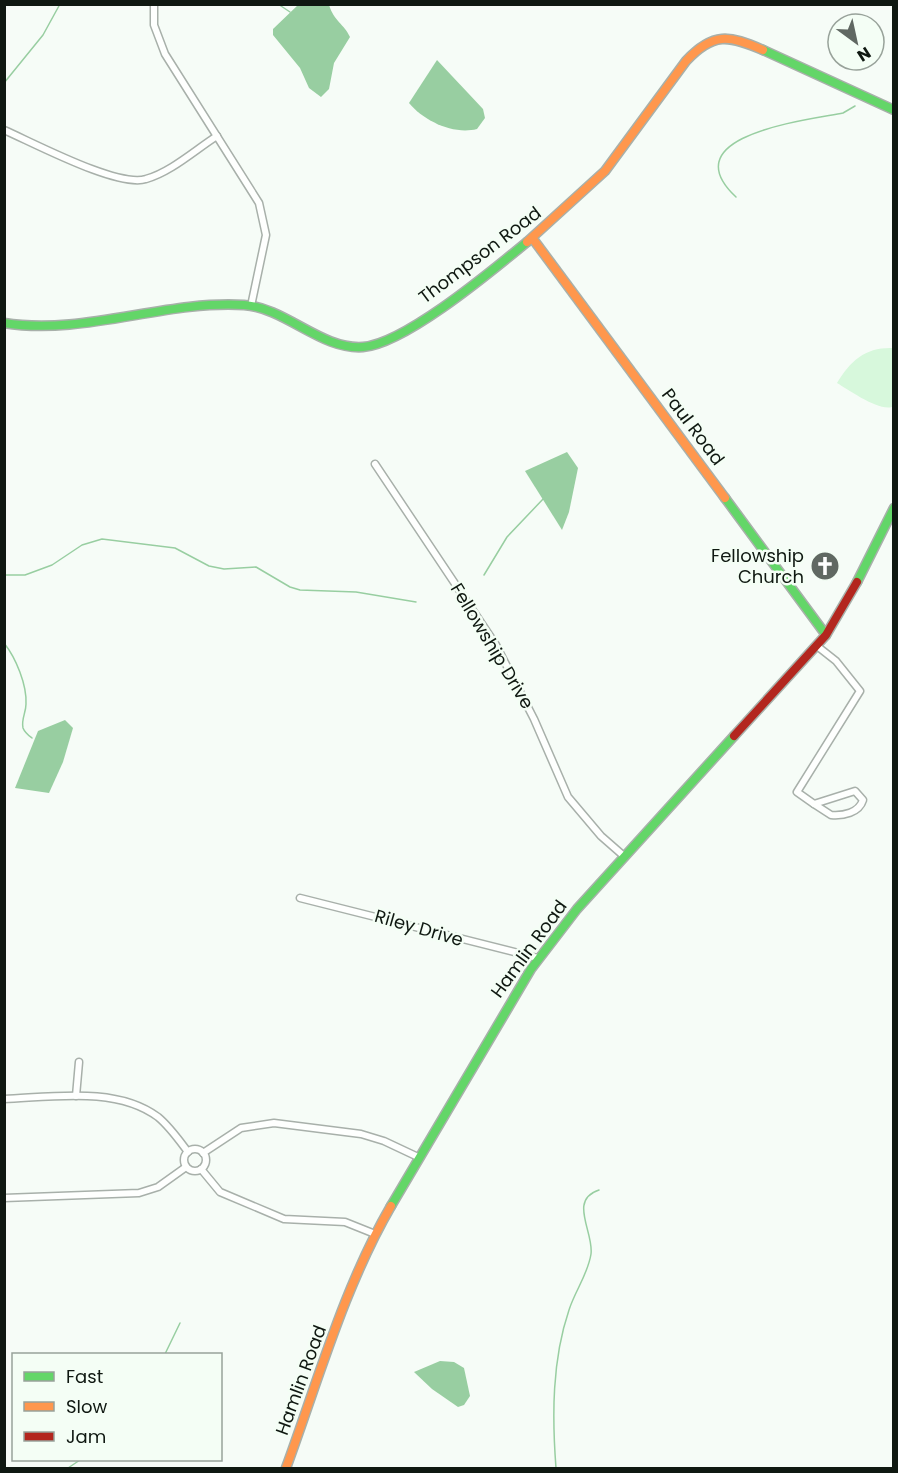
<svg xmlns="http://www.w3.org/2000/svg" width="898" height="1473" font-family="Poppins,sans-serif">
	<rect width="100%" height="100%" fill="#f6fcf7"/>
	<path fill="#d7f8dc" d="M893 348 892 407C878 411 849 390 837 383 851 360 866 347 893 348Z"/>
	<g fill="#98cea1">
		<path d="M298 5H329C334 21 344 24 350 37L334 63 329 89 321 97 309 88 300 68 273 35V29Z"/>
		<path d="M437 60 483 109 485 118 477 129C453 135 424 121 409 103Z"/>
		<path d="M567 452 578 468 569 512 562 530 525 471Z"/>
		<path d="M65 720 73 728 63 762 49 793 15 788 38 731Z"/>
		<path d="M440 1361 454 1362 464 1368 470 1396 464 1405 458 1407 432 1389 414 1372Z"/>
	</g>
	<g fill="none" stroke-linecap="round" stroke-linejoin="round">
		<g stroke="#98cea1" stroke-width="1.5">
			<path d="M278 4 290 12"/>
			<path d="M4 83 43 35 60 4"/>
			<path d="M736 197C670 135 808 120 843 113L855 106"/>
			<path d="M4 575H25L52 565 82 545 102 539 175 548 209 566 224 569 256 567 290 587 300 590 356 592 416 602"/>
			<path d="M484 575 507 537 544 498"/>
			<path d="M4 643C16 658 27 685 26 704 26 713 21 719 23 728 25 733 28 735 32 738"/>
			<path d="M165 1354 180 1323"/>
			<path d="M68 1468 80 1460"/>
			<path d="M556 1468C552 1416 552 1360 569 1310 575 1291 588 1274 591 1254 594 1232 568 1200 599 1190"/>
		</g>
		<g stroke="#a8b0aa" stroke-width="9">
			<g id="street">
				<path d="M154 4V25L165 54 259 203 266 235 251 306"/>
				<path d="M4 130C34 143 118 188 146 179 171 172 195 150 217 136"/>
				<path d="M375 464 496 645 534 719 568 797 601 836 625 857"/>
				<path d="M855 791 863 800C859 813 843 816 831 815L814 804Z"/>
				<path d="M814 804 797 792 860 691 836 661 817 646"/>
				<path d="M300 898 538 958"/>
				<path d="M76 1096 79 1062"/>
				<path d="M4 1099C52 1097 117 1086 158 1117 170 1127 179 1140 188 1152"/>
				<circle cx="195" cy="1160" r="11"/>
				<path d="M203 1153 241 1128 274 1123 361 1134 384 1141 418 1157"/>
				<path d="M201 1169 220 1192 284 1219 345 1222 375 1234"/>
				<path d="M4 1198 139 1193 158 1187 186 1167"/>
			</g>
		</g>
		<g stroke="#a8b0aa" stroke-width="11">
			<g id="fast">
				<path d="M763 50 894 110"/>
				<path d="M4 323C84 336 164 300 244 305 286 308 321 350 363 347 405 344 494 269 527 242"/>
				<path d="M725 498 826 635"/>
				<path d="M857 582 894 508"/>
				<path d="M391 1206 531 969 577 909 734 736"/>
			</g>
		</g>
		<g stroke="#a8b0aa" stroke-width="11">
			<g id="slow">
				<path d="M533 239 725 498"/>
				<path d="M527 242 605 171 686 61C713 32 729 35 763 50"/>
				<path d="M286 1468C318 1381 344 1287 391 1206"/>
			</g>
		</g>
		<g stroke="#a8b0aa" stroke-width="11">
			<path id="jam" d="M734 736 826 635 857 582"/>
		</g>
		<use href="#street" stroke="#fefffe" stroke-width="6"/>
		<use href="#fast" stroke="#63d668" stroke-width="8"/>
		<use href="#slow" stroke="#ff974d" stroke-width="8"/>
		<use href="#jam" stroke="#b3261e" stroke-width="8"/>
	</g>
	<defs>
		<g id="church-disc" transform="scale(1.5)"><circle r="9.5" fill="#606862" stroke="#f4fef5"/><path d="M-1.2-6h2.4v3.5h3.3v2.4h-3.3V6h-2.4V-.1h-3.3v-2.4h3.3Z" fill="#fff"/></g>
	</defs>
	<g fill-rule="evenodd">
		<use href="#church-disc" x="825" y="566"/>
	</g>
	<g text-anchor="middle" stroke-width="5" stroke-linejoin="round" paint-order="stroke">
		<g font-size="18" fill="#0f1811" stroke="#f4fef5">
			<text transform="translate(480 255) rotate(-37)" y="6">Thompson Road</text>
			<text transform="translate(693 427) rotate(53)" y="6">Paul Road</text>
			<text transform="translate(492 646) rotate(59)" y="6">Fellowship Drive</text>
			<text transform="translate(419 928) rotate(16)" y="6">Riley Drive</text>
			<text transform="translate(529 949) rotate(-54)" y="6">Hamlin Road</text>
			<text transform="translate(301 1380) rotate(-70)" y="6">Hamlin Road</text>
		</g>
		<g font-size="18" fill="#0f1811" stroke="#f4fef5" text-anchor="end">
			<text x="804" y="562">Fellowship<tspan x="804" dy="21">Church</tspan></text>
		</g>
	</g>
	<rect width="898" height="1473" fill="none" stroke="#0f1811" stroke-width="12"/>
	<rect x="12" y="1353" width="210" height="108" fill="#f4fef5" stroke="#98a29a" stroke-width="1.5"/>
	<rect x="24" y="1372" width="30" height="9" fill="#63d668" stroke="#98a29a" stroke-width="1.5"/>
	<text x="66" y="1383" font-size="18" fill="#0f1811">Fast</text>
	<rect x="24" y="1402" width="30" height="9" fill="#ff974d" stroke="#98a29a" stroke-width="1.5"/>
	<text x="66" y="1413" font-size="18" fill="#0f1811">Slow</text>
	<rect x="24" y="1432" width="30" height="9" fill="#b3261e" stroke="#98a29a" stroke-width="1.5"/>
	<text x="66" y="1443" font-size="18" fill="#0f1811">Jam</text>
	<g transform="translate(856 42) rotate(147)"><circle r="28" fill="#f4fef5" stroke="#98a29a" stroke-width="1.5"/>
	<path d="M0-4.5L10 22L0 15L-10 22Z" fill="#606862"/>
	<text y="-9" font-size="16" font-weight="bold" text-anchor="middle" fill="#0f1811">N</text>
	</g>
</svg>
